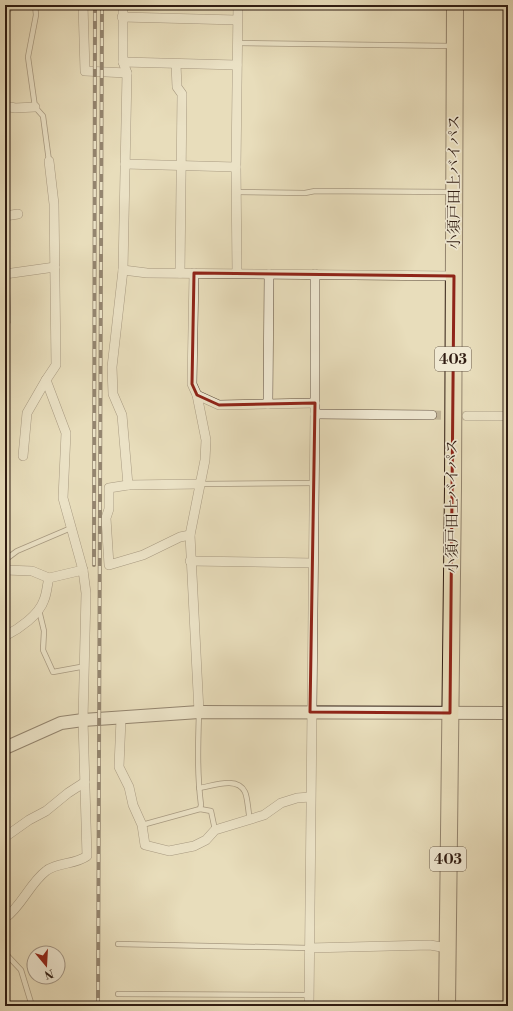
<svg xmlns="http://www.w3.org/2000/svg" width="513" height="1011" font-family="'Libre Bodoni','Noto Serif JP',serif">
	<rect width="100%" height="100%" fill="#e8ddbb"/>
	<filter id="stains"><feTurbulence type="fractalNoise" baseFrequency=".005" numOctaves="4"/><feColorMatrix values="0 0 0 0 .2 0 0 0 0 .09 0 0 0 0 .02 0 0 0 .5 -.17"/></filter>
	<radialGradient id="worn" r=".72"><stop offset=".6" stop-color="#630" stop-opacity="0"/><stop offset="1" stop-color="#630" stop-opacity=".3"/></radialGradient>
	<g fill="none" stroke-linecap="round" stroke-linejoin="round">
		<path stroke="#c3b699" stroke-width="9" stroke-dasharray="9 4.5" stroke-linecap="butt" d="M432 415 467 416"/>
		<g stroke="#5d4c3c" stroke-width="6">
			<g id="lane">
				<path d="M35 5 36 15 28 57 35 107 43 116 49 161"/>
				<path d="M237 43 453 46"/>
				<path d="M236 192 305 193 315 191 451 192"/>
				<path d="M200 484 314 483"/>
				<path d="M5 560 17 551 71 528"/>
				<path d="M39 610 44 631 43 650 53 672 86 666"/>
				<path d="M199 788C213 786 237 776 245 792 248 799 248 812 250 820"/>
				<path d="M200 809 211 811 215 830"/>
				<path d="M142 825 200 809 201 805C197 774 198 744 199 713"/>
				<path d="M118 944 309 948"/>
				<path d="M5 953 21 970 32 1006"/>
				<path d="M118 994 309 995"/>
			</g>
		</g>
		<g stroke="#5d4c3c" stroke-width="10">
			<g id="street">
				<path d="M83 5 85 71 127 73"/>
				<path d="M123 5V62L127 73 123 270 112 367 113 394 122 415 128 485 200 484"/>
				<path d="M5 10 11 5"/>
				<path d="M122 17 237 20"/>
				<path d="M123 62 237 65"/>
				<path d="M176 64 177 87 182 94 180 273"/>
				<path d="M5 106 15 108 35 107"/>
				<path d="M49 161 54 204 56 365 46 380 66 433 63 498 83 570"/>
				<path d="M125 164 236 167"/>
				<path d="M5 216 18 214"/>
				<path d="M123 270 147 273 454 276"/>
				<path d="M194 273 192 384 197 395 206 440 205 460 190 535 199 712"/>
				<path d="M237 273 236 167 238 5"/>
				<path d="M5 274 55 267"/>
				<path d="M5 292 6 321"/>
				<path d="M197 395 219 405 315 403"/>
				<path d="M268 404 269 274"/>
				<path d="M315 414 432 415"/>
				<path d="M467 416H508"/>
				<path d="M23 456 27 413 46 380"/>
				<path d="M128 485 109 488V509L106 518 109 565 143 555 180 537 190 535"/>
				<path d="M190 561 313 563"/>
				<path d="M5 570 32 571 49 578 83 570 86 593 83 720 87 856C75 865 57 862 46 871 30 883 21 907 5 918"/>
				<path d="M5 636C19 629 39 615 44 600 47 593 47 585 49 578"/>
				<path d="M121 719 119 767 129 787 133 805 142 825 145 845 169 851 194 846 206 840 215 830 264 815 281 803 297 798 310 797"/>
				<path d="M5 837 29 820 46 811 68 793 85 782"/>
				<path d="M309 948 430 945 447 948"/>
				<path d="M309 1006 315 414V274"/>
			</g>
		</g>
		<g stroke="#2f1c12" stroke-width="14">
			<path id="secondary" d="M5 748 61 723 83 720 199 712 508 713"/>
		</g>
		<g stroke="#2f1c12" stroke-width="18">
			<path id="highway" d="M447 1006 453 488 455 5"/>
		</g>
		<use href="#lane" stroke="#f0e9d3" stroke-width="4.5"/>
		<use href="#street" stroke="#f0e9d3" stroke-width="9"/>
		<use href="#secondary" stroke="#f0e9d3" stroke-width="12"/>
		<use href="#highway" stroke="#e8ddbb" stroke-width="16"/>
		<g stroke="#2f1c12" stroke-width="4">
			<g id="rail">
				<path d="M94 565 95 5"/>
				<path d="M98 1006 102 5"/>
			</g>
		</g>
		<use href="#rail" stroke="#f0e9d3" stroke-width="2.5" stroke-dasharray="8" stroke-linecap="butt"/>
	</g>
	<path d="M0 0H513V1011H0ZM194 273 454 276 450 713 310 712 315 403 219 405 197 395 192 384Z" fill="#e8ddbb" fill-opacity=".55" fill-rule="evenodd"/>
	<path fill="none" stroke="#8f2418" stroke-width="3" stroke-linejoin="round" d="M194 273 454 276 450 713 310 712 315 403 219 405 197 395 192 384Z"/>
	<g text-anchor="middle" stroke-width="3.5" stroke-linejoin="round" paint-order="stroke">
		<g fill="#f0e9d3" stroke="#695a4c" stroke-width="1">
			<rect x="435" y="347" width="36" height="24" rx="3"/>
			<rect x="430" y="847" width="36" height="24" rx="3"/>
		</g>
		<g font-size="14" font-weight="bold" fill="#2f1c12">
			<text x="453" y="364">403</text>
			<text x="448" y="864">403</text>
		</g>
		<g font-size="15" fill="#2f1c12" stroke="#f0e9d3">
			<text transform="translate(454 182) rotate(-90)" y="5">小須戸田上バイパス</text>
			<text transform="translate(452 506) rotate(-90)" y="5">小須戸田上バイパス</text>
		</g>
	</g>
	<rect width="513" height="1011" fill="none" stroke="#e8ddbb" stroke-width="20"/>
	<rect x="6" y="6" width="501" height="999" fill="none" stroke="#2f1c12" stroke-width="2"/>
	<rect x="10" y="10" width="493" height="991" fill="none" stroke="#2f1c12"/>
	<g transform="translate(46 965) rotate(162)"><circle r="19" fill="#f0e9d3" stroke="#a39786"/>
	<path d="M0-3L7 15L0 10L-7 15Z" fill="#8f2418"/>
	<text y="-6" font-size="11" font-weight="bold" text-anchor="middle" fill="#2f1c12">N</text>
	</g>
	<rect width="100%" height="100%" filter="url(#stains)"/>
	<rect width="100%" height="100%" fill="url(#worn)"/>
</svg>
